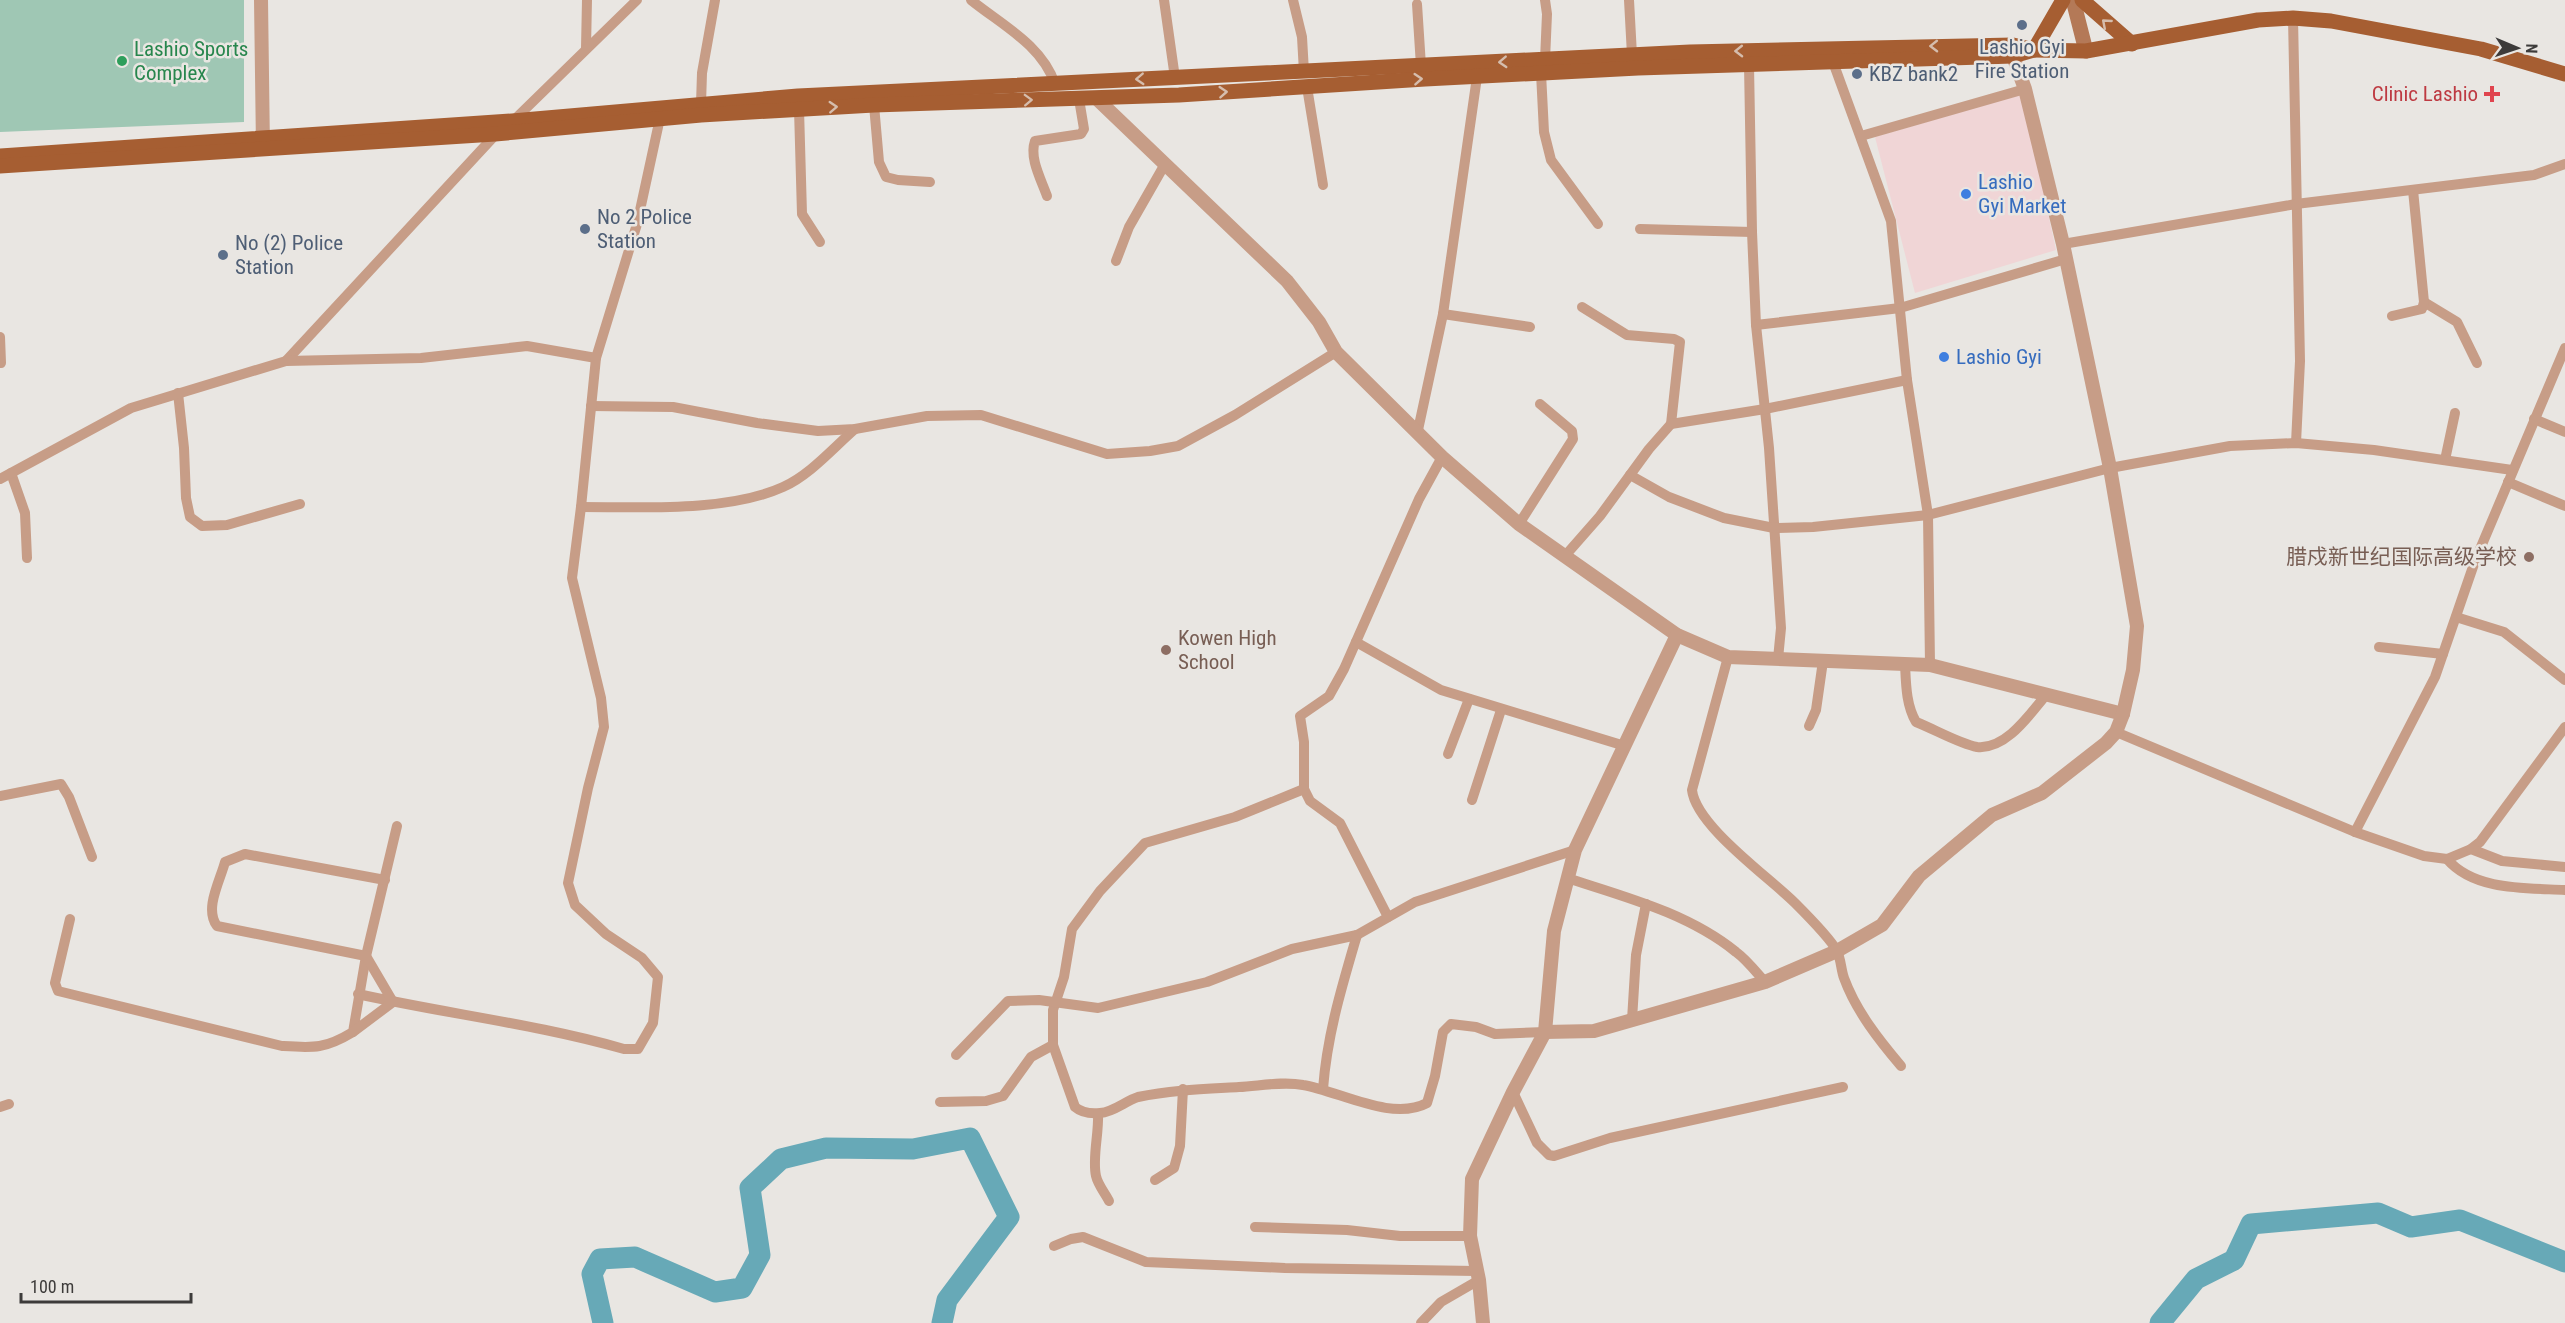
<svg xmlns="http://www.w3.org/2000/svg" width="2565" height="1323" font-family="'Roboto Condensed','Noto Sans SC',sans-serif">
	<rect width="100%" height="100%" fill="#e9e6e2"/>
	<path fill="#f0d5d6" d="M2022 94 2056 250 1915 293 1875 137Z"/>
	<path fill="#9fc7b4" d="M0 0H244V122L0 132Z"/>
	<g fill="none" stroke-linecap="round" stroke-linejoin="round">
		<g stroke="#67a9b7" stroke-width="21">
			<path d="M603 1323 592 1274 600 1259 635 1257 715 1292 742 1288 760 1255 750 1188 781 1159 826 1148 913 1149 970 1138 1009 1217 947 1300 942 1323"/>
			<path d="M2160 1323 2196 1279 2234 1260 2251 1224 2378 1213 2411 1227 2460 1220 2565 1262"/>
		</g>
		<g stroke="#c79d87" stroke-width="10">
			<path d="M971 0C1002 25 1042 45 1055 84"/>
			<path d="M1164 0 1175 78"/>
			<path d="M1293 0 1302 37 1304 72"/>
			<path d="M1545 0 1547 14 1545 60"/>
			<path d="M1629 0 1632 55"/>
			<path d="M1417 4 1421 66"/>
			<path d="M2293 18 2300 361 2296 443"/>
			<path d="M586 48 587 0"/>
			<path d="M1833 62 1891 221 1907 380 1928 515 1930 665"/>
			<path d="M1749 65 1752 232 1756 325 1769 448 1781 628 1778 659"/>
			<path d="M1541 73 1544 132 1551 160 1598 224"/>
			<path d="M1307 87 1323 185"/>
			<path d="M701 104 702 73 715 0"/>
			<path d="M874 105 879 162 886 177 898 180 930 182"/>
			<path d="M799 109 802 214 820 242"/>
			<path d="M513 121 637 0"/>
			<path d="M1861 136 2025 89"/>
			<path d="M1047 196C1041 179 1029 158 1035 141L1081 134 1084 129 1079 99"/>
			<path d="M1640 229 1752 232"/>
			<path d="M2063 244 2296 204 2534 175 2565 164"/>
			<path d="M1116 261 1129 227 1165 164"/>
			<path d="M2424 302 2457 322 2477 363"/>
			<path d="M1582 307 1627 335 1674 339 1680 342 1671 424"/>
			<path d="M1443 314 1530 327"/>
			<path d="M2392 316 2422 309 2424 302 2413 190"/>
			<path d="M1756 325 1900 308 2066 259"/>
			<path d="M0 337 1 363"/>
			<path d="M286 361 498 132"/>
			<path d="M178 393 184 448 186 498 190 517 202 526 227 525 300 504"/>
			<path d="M591 406 673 407 757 423 818 431 855 429 927 416 981 415 1107 454 1150 451 1178 446 1235 415 1336 352"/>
			<path d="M2534 419 2565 432"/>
			<path d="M1418 430 1443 314 1477 77"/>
			<path d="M2445 460 2455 413"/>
			<path d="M11 473 25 513 27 558"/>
			<path d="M1630 475 1669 497 1724 518 1774 528 1813 527 1928 515 2110 468 2230 446 2296 443 2374 450 2512 470"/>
			<path d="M0 479 131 408 286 361 421 358 527 346 596 358"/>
			<path d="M2508 482 2565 506"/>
			<path d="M581 507C642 507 728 512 783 487 810 475 833 448 855 429"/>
			<path d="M1519 524 1573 439 1572 431 1540 404"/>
			<path d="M1564 557 1600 516 1649 449 1671 424 1765 409 1907 380"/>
			<path d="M2456 617 2504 632 2565 680"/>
			<path d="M1356 642 1441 690 1625 746"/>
			<path d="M2379 647 2443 654"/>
			<path d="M1728 657 1692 790C1696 826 1769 877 1795 903 1805 913 1831 940 1837 951 1841 959 1841 970 1844 978 1856 1011 1879 1040 1901 1066"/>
			<path d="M1905 664C1906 684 1906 705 1916 722 1934 729 1960 744 1977 747 2006 750 2030 714 2046 695"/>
			<path d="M1809 726 1816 710 1823 661"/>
			<path d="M2116 732 2355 832 2424 856 2447 859 2471 849 2480 842 2565 727"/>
			<path d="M1448 754 1469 699"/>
			<path d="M1304 789V742L1300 716 1329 696 1344 669 1419 499 1442 457"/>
			<path d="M0 796 61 784 69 797 92 857"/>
			<path d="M1472 800 1501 710"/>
			<path d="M2355 832 2435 677 2475 561 2565 348"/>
			<path d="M2471 849 2502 861 2565 867"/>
			<path d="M2447 859C2474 891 2527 888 2565 890"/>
			<path d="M1567 878C1625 897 1688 913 1736 952 1747 960 1756 972 1765 982"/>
			<path d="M1388 917 1340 823 1310 801 1304 789 1235 817 1145 843 1100 891 1072 929 1064 977 1053 1010V1045L1075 1107C1082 1113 1090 1114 1100 1113 1114 1112 1125 1101 1138 1097 1171 1090 1204 1089 1239 1087 1259 1086 1283 1081 1303 1085 1339 1091 1392 1122 1427 1103L1435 1076 1443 1032 1451 1024 1476 1027 1495 1034 1545 1032"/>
			<path d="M70 919 55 983 58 991 282 1046C314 1048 325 1049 353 1032L366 956 397 826"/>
			<path d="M358 994C447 1014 537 1024 624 1049H638L653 1023 658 977 642 958 606 934 575 905 568 883 588 788 604 727 601 698 572 578 581 507 596 358 637 224 660 118"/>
			<path d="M1632 1020 1636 955 1646 904"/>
			<path d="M353 1032 393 1002 366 956 217 926C204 909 220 881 225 862L245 854 385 880"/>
			<path d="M956 1055 1008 1001 1039 1000 1098 1008 1207 982 1292 949 1357 935 1415 902 1575 850"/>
			<path d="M1323 1089C1327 1035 1342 986 1357 935"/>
			<path d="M1513 1092 1537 1143 1549 1155 1554 1156 1610 1138 1843 1087"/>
			<path d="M940 1102 986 1101 1003 1096 1031 1057 1053 1045"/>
			<path d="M0 1107 9 1104"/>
			<path d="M1098 1114C1099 1134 1092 1158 1096 1176 1098 1185 1105 1193 1109 1201"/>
			<path d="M1155 1180 1174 1168 1180 1146 1183 1089"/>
			<path d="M1255 1227 1347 1230 1400 1236H1470"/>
			<path d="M1054 1246 1071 1239 1083 1237 1146 1262 1285 1268 1476 1271"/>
			<path d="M1421 1323 1441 1302 1479 1280"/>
		</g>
		<g stroke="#c79d87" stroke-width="14">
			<path d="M261 0 263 148"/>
			<path d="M1096 98 1287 281 1319 322 1336 352 1442 457 1519 524 1677 635 1728 657 1930 665 2123 714"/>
			<path d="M1545 1032 1594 1031 1765 982 1837 951 1882 925 1919 876 1992 815 2042 793 2106 743 2116 732 2123 714 2133 670 2137 626 2110 468 2063 244 2025 89 2013 56"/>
			<path d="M1483 1323 1479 1280 1470 1236 1472 1179 1513 1092 1545 1032 1554 931 1575 850 1677 635"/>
		</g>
		<path stroke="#b47957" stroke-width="15" d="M2073 0 2086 51"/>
		<g stroke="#a65e32" stroke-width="15">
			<path d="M2082 0 2132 44"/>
			<path d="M0 156 512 121 798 96 1690 52 2013 45 2034 50 2086 51 2258 20 2293 18 2331 21 2481 49 2565 74"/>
			<path d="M0 166 495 134 701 115 874 105 1179 95 1425 79 1638 68 2013 56 2034 50 2063 0"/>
		</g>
	</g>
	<defs><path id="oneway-chevron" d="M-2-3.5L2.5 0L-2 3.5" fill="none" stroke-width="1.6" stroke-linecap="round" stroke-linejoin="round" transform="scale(1.5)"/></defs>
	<g stroke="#d5bdad">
		<use href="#oneway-chevron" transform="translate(2106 23) rotate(-139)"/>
		<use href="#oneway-chevron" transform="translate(1934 46) rotate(179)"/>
		<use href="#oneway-chevron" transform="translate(1739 51) rotate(179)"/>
		<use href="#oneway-chevron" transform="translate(1503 62) rotate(177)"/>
		<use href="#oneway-chevron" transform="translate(1140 79) rotate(177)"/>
		<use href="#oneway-chevron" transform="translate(1418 79) rotate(-4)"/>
		<use href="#oneway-chevron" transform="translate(1223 92) rotate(-4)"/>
		<use href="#oneway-chevron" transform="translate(1028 100) rotate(-2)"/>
		<use href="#oneway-chevron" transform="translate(833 107) rotate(-3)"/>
	</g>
	<g fill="#5c6f8a" stroke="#e9e6e2" stroke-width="2">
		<circle cx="2022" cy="25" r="6"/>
		<circle cx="1857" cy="74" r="6"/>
		<circle cx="585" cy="229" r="6"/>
		<circle cx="223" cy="255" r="6"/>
	</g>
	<circle fill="#2e9e5b" stroke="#e9e6e2" stroke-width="2" cx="122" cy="61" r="6"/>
	<path fill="#e0444e" stroke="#e9e6e2" stroke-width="2" d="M2489 85h6v6h6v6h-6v6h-6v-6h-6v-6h6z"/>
	<g fill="#3f7fe0" stroke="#e9e6e2" stroke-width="2">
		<circle cx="1966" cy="194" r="6"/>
		<circle cx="1944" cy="357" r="6"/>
	</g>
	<g fill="#8d6e63" stroke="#e9e6e2" stroke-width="2">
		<circle cx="2529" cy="557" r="6"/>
		<circle cx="1166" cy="650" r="6"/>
	</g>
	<g text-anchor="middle" stroke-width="5" stroke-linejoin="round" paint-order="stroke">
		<g font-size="21" fill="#4e5e75" stroke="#e9e6e2" text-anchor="start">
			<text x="2022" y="54" text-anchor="middle">Lashio Gyi<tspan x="2022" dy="24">Fire Station</tspan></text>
			<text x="1869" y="81">KBZ bank2</text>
			<text x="597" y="224">No 2 Police<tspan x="597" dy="24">Station</tspan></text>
			<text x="235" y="250">No (2) Police<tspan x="235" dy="24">Station</tspan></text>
		</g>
		<g font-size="21" fill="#27864d" stroke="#e9e6e2" text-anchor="start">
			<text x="134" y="56">Lashio Sports<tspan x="134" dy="24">Complex</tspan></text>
		</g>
		<g font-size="21" fill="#be3a42" stroke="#e9e6e2" text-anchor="end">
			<text x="2478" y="101">Clinic Lashio</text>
		</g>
		<g font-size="21" fill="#366cbe" stroke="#e9e6e2" text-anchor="start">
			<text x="1978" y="189">Lashio<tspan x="1978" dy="24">Gyi Market</tspan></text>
			<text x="1956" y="364">Lashio Gyi</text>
		</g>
		<g font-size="21" fill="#785e54" stroke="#e9e6e2" text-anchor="end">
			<text x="2517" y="564">腊戍新世纪国际高级学校</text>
			<text x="1178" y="645" text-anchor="start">Kowen High<tspan x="1178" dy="24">School</tspan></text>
		</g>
	</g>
	<g transform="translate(2517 48) rotate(92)" stroke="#e9e6e2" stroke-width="4.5" paint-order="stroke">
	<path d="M0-4.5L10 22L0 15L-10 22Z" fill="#3d3b3a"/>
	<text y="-9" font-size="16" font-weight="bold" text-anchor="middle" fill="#3d3b3a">N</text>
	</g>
	<path d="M21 1293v9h170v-9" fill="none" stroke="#3d3b3a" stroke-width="3"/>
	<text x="30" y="1293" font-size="18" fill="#3d3b3a" stroke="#e9e6e2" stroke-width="4.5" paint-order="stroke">100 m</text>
</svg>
